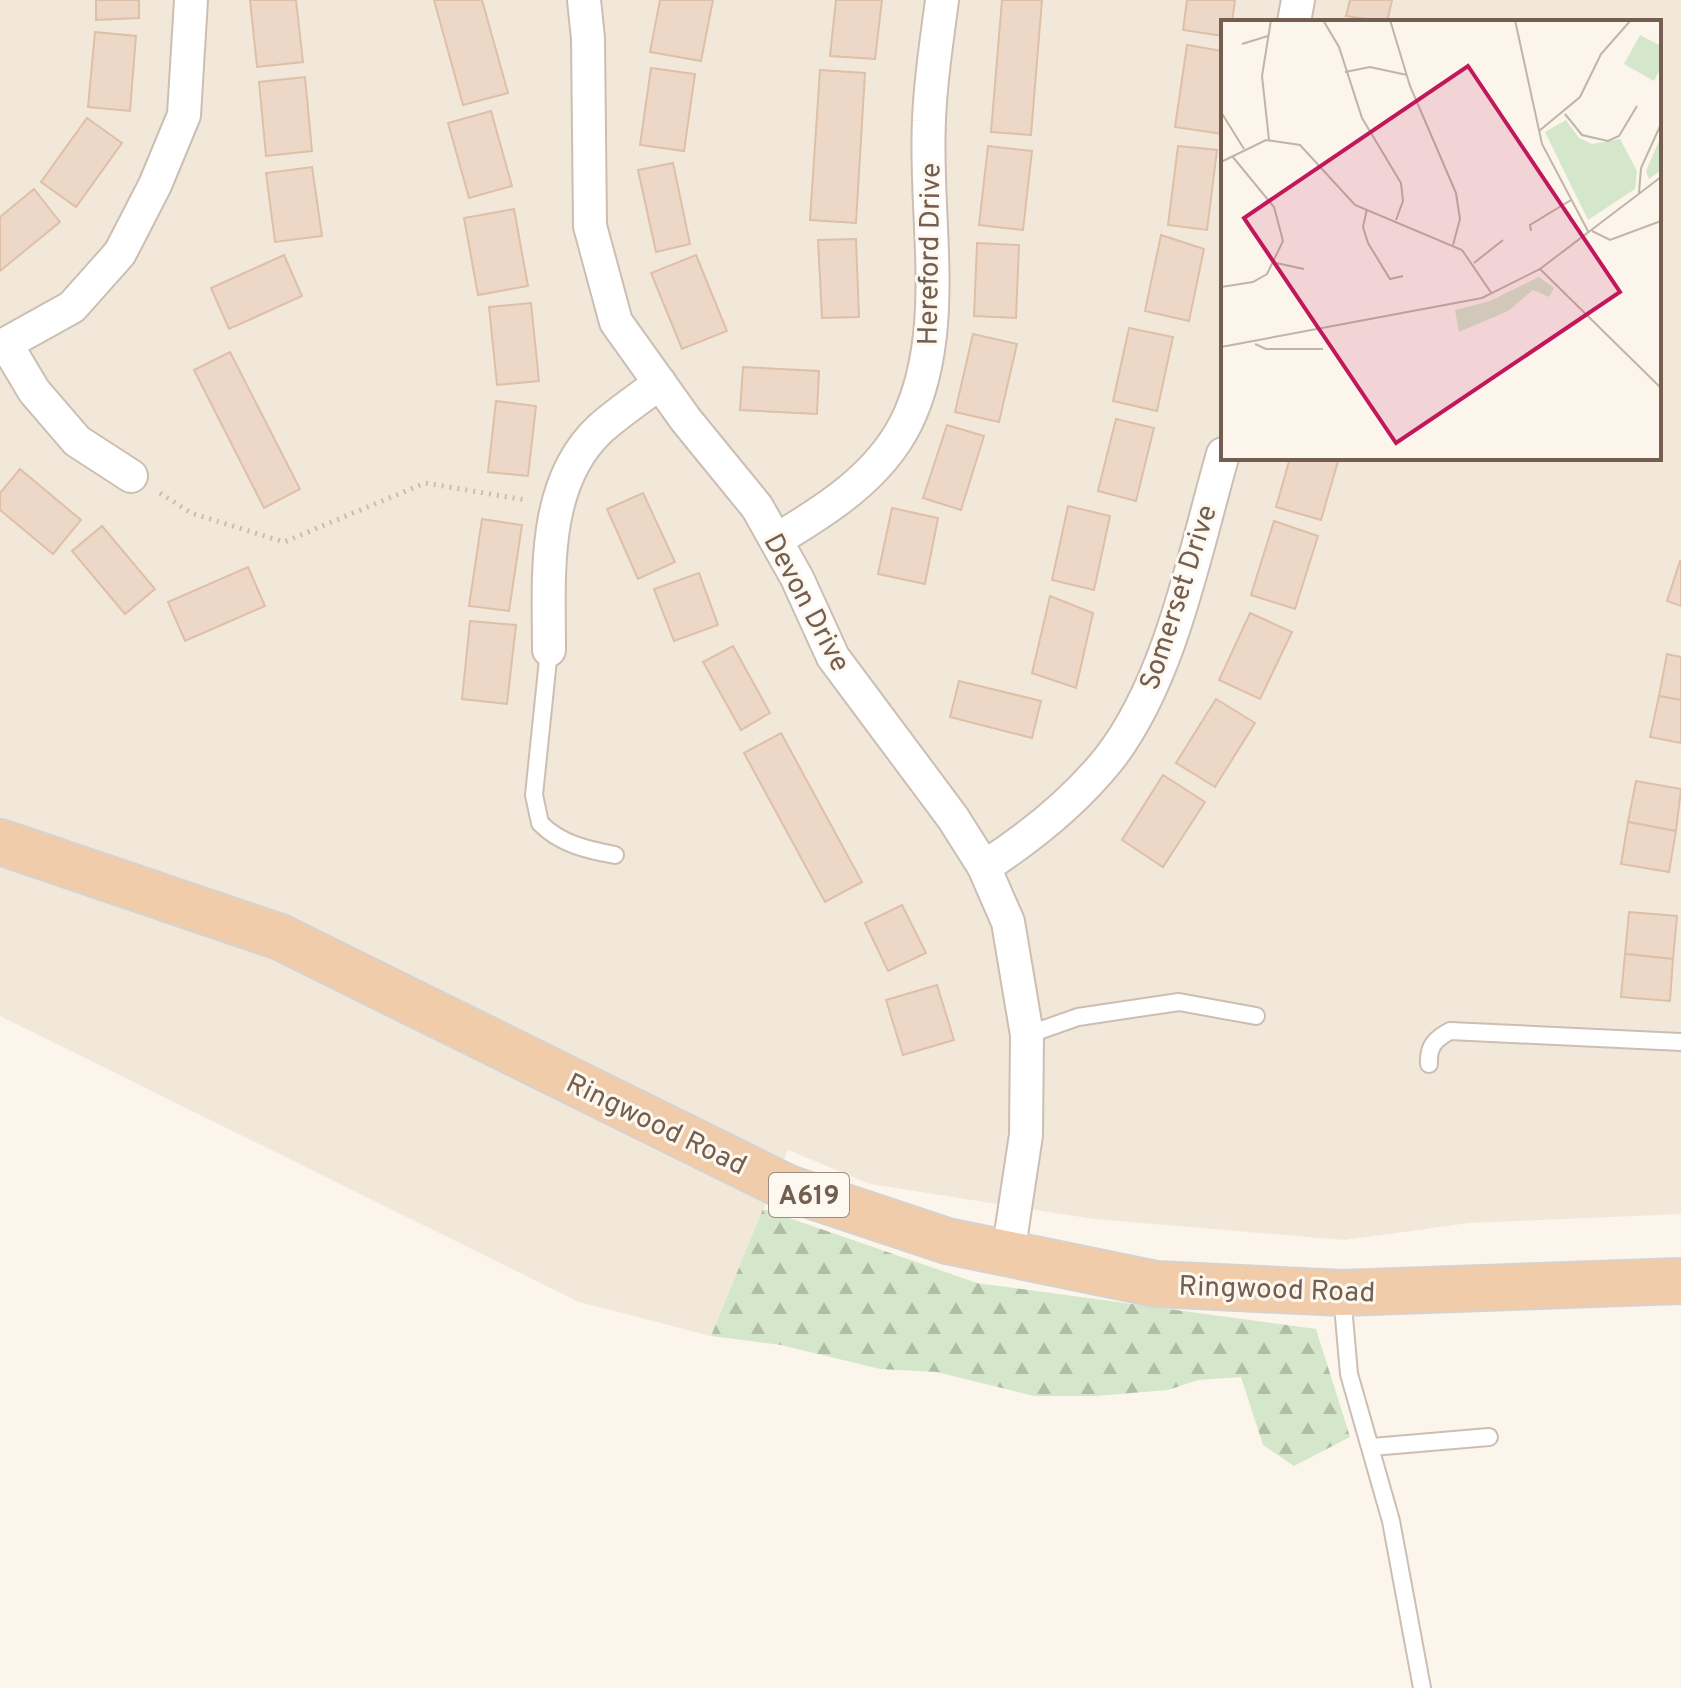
<svg xmlns="http://www.w3.org/2000/svg" width="1681" height="1688" font-family="Overpass,sans-serif">
	<defs>
		<pattern id="forest-firs" width="22" height="20" patternUnits="userSpaceOnUse" patternTransform="scale(2)"><rect width="22" height="20" fill="#d5e7ca"/><path d="M5 1l3.5 6h-7zM16 11l3.5 6h-7z" fill="#b1bea6"/></pattern>
	</defs>
	<rect width="100%" height="100%" fill="#fbf5eb"/>
	<path fill="#f2e8da" fill-rule="evenodd" d="M0 0H1681V1214L1469 1223 1344 1240 1094 1219 870 1184 788 1150 711 1336 579 1302 0 1016ZM1223 22H1659V458H1223Z"/>
	<path fill="url(#forest-firs)" d="M763 1209 977 1283 1316 1329 1350 1437 1294 1466 1263 1445 1241 1377 1198 1380 1168 1390 1095 1396H1034L937 1372 880 1369 781 1345 711 1336Z"/>
	<g fill="#edd7c6" stroke="#debfa8" stroke-width="2">
		<path d="M96 0H139V18L96 20Z"/>
		<path d="M250 0H296L303 62 257 67Z"/>
		<path d="M434 0H482L508 93 463 105Z"/>
		<path d="M660 0H713L701 61 650 52Z"/>
		<path d="M836 0H882L875 59 830 56Z"/>
		<path d="M1002 0H1042L1031 135 991 132Z"/>
		<path d="M1187 0H1235L1232 22H1223V36L1183 30Z"/>
		<path d="M1350 0H1392L1387 22 1346 16Z"/>
		<path d="M95 32 136 36 130 111 88 107Z"/>
		<path d="M1187 45 1223 51V134L1175 127Z"/>
		<path d="M651 68 695 74 684 151 640 145Z"/>
		<path d="M820 70 865 73 856 223 810 220Z"/>
		<path d="M305 77 312 151 266 156 259 82Z"/>
		<path d="M491 111 512 186 469 198 448 123Z"/>
		<path d="M87 118 122 143 76 207 41 182Z"/>
		<path d="M988 146 1032 151 1023 230 979 225Z"/>
		<path d="M1178 146 1217 150 1207 230 1168 225Z"/>
		<path d="M673 163 690 244 656 252 638 170Z"/>
		<path d="M312 167 322 236 275 242 266 173Z"/>
		<path d="M34 189 60 222 0 271V217Z"/>
		<path d="M514 209 528 286 478 295 464 218Z"/>
		<path d="M1161 235 1204 249 1189 321 1145 311Z"/>
		<path d="M856 239 859 317 822 318 818 240Z"/>
		<path d="M977 243 1019 245 1016 318 974 316Z"/>
		<path d="M284 255 302 296 229 329 211 288Z"/>
		<path d="M696 255 727 331 682 349 651 273Z"/>
		<path d="M531 303 539 381 497 385 489 307Z"/>
		<path d="M1129 328 1173 337 1157 411 1113 401Z"/>
		<path d="M973 334 1017 344 999 422 955 412Z"/>
		<path d="M230 352 300 489 264 508 194 370Z"/>
		<path d="M743 367 819 371 817 414 740 410Z"/>
		<path d="M496 401 536 406 528 476 488 472Z"/>
		<path d="M1116 419 1154 428 1136 501 1098 491Z"/>
		<path d="M947 425 984 436 961 510 923 498Z"/>
		<path d="M1290 458H1339L1321 520 1276 507Z"/>
		<path d="M20 469 81 520 53 554 0 510V493Z"/>
		<path d="M643 493 675 562 638 579 607 509Z"/>
		<path d="M1068 506 1110 516 1094 590 1052 580Z"/>
		<path d="M892 508 938 518 925 584 878 574Z"/>
		<path d="M482 519 522 525 509 611 469 606Z"/>
		<path d="M1274 521 1318 536 1295 609 1251 595Z"/>
		<path d="M102 526 155 589 125 614 72 551Z"/>
		<path d="M1680 561 1681 562V606L1667 601Z"/>
		<path d="M248 567 265 606 185 641 168 602Z"/>
		<path d="M699 573 718 625 674 641 654 589Z"/>
		<path d="M1050 596 1093 613 1076 688 1032 673Z"/>
		<path d="M1250 613 1292 632 1260 699 1219 680Z"/>
		<path d="M470 621 516 625 507 704 462 699Z"/>
		<path d="M733 646 770 713 741 730 703 662Z"/>
		<path d="M1667 654 1681 657V700L1659 696Z"/>
		<path d="M959 681 1041 701 1032 738 950 717Z"/>
		<path d="M1659 696 1681 700V743L1650 737Z"/>
		<path d="M1216 699 1255 723 1215 787 1176 763Z"/>
		<path d="M781 733 862 882 825 902 744 753Z"/>
		<path d="M1163 775 1205 802 1163 867 1122 840Z"/>
		<path d="M1636 781 1681 789 1676 831 1628 822Z"/>
		<path d="M1628 822 1676 831 1669 872 1621 864Z"/>
		<path d="M902 905 926 953 888 971 865 923Z"/>
		<path d="M1629 912 1677 916 1673 959 1625 954Z"/>
		<path d="M1625 954 1673 959 1670 1001 1621 997Z"/>
		<path d="M937 985 954 1040 903 1055 886 1000Z"/>
	</g>
	<g fill="none" stroke-linecap="round" stroke-linejoin="round">
		<g stroke="#ccbeb2" stroke-width="20">
			<g id="service">
				<path d="M549 650 534 795 540 823C560 844 588 850 615 855"/>
				<path d="M1027 1035 1078 1017 1179 1002 1256 1016"/>
				<path d="M1429 1064C1428 1046 1435 1039 1450 1031L1681 1042"/>
				<path d="M1342 1294 1349 1374 1391 1521 1422 1688"/>
				<path d="M1372 1447 1489 1437"/>
			</g>
		</g>
		<g stroke="#ccbeb2" stroke-width="36">
			<g id="minor">
				<path d="M584 0 588 38 590 226 616 322 686 420 757 507 797 578 833 657 953 818 984 867 1008 922 1027 1035 1026 1135 1008 1254"/>
				<path d="M1294 22 1298 0"/>
				<path d="M6 344 34 391 77 441 131 476"/>
				<path d="M0 347 72 307 120 253 155 185 184 115 191 0"/>
				<path d="M776 540C825 511 879 477 906 423 951 332 924 219 929 121 930 81 937 40 942 0"/>
				<path d="M549 650C549 577 541 483 601 428 619 412 640 398 660 383"/>
				<path d="M984 867C1031 837 1073 803 1108 760 1171 680 1195 551 1223 454"/>
			</g>
		</g>
		<g stroke="#d8d2ce" stroke-width="48">
			<path id="trunk" d="M0 842 280 937 788 1188 947 1241 1156 1284 1342 1293 1681 1281"/>
		</g>
		<path stroke="#d3baa8" stroke-width="5" stroke-dasharray="2 6" stroke-linecap="butt" d="M160 493 191 513 284 542 425 483 526 500"/>
		<use href="#service" stroke="#fff" stroke-width="16"/>
		<use href="#minor" stroke="#fff" stroke-width="32"/>
		<use href="#trunk" stroke="#f0ccaa" stroke-width="44"/>
	</g>
	<g text-anchor="middle" stroke-width="6" stroke-linejoin="round" paint-order="stroke">
		<rect fill="#fdf9f1" stroke="#9d8c80" stroke-width="2" x="769" y="1173" width="80" height="44" rx="6"/>
		<g font-size="26" font-weight="bold" fill="#745e50">
			<text x="809" y="1204">A619</text>
		</g>
		<g font-size="28" fill="#745e50" stroke="#fdf9f1">
			<text transform="translate(928 254) rotate(-89)" y="10">Hereford Drive</text>
			<text transform="translate(1177 597) rotate(-72)" y="10">Somerset Drive</text>
			<text transform="translate(808 602) rotate(62)" y="10">Devon Drive</text>
			<text transform="translate(657 1123) rotate(26)" y="10">Ringwood Road</text>
			<text transform="translate(1277 1288) rotate(2)" y="10">Ringwood Road</text>
		</g>
	</g>
	<g transform="translate(1221 20)">
		<rect width="440" height="440" fill="#fbf5eb"/>
		<path d="M345 100 358 118 371 124 399 119 416 151 414 169 367 200 324 112ZM440 116V150L428 159 425 151ZM318 257 333 268 328 277 312 270 287 291 238 312 234 290 269 281Z" fill="#d5e7ca"/>
		<path d="M419 15 440 26V48L433 61 403 44Z" fill="#d5e7ca"/>
		<path fill="none" stroke="#c1b4a8" stroke-width="2" d="M102 0 118 27 141 98 180 163 182 181 175 200M169 0 189 66 235 173 239 199 232 225M294 0 321 124 368 213M21 24 47 16M124 52 149 47 186 55M0 92 23 129M344 94 361 115 387 121 398 116 416 86M318 111 359 77 380 34 410 0M48 120 41 56 50 0M0 142 45 120 79 125 134 185 241 230 271 274M418 173 420 148 440 104M146 189 142 207 147 223 169 259 182 256M310 211 309 205 350 180M371 211 389 220 440 201M55 243 83 249M253 243 282 220M319 249 440 368M0 267 32 262 46 254 62 221 53 187 11 136M34 324 45 329H102M0 327 261 278 319 249 440 157"/>
		<path fill="#c2185b" fill-opacity="0.15" stroke="#c2185b" stroke-width="4" d="M247 46 399 272 175 423 23 198Z"/>
		<rect width="440" height="440" fill="none" stroke="#745e50" stroke-width="4"/>
	</g>
</svg>
